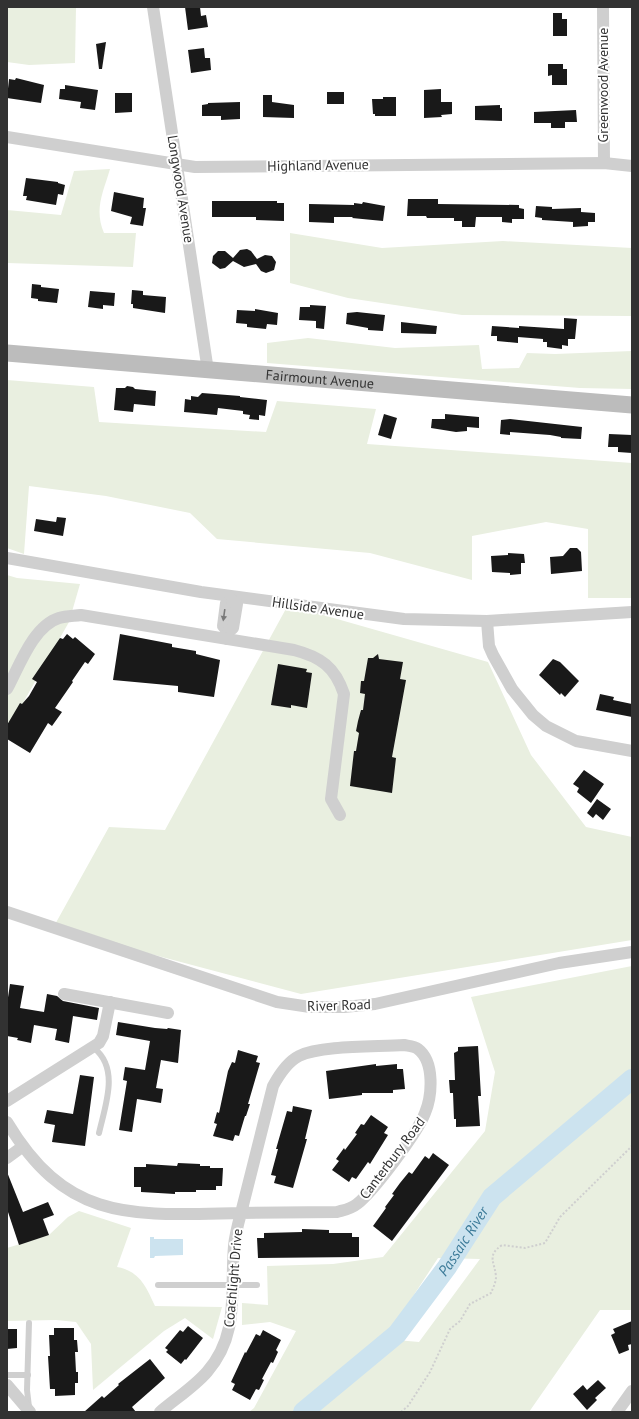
<svg xmlns="http://www.w3.org/2000/svg" width="639" height="1419" font-family="'PT Sans',sans-serif">
	<rect width="100%" height="100%" fill="#fff"/>
	<g fill="#e9efe0" fill-rule="evenodd">
		<path d="M7 7H76L75 63 29 65 7 62Z"/>
		<path d="M110 169C103 193 94 209 104 233H136L133 267 7 263V210L61 215 74 171Z"/>
		<path d="M290 233 382 248 503 241 632 248V316L462 315 348 298 290 283Z"/>
		<path d="M308 338 395 348 479 345 482 369 519 368 527 353 555 354 632 351V389L580 388 267 363V343Z"/>
		<path d="M7 380 94 387 99 422 266 432 277 401 376 409 367 444 632 463V598H588V529L546 522 472 536V580L370 553 217 539 190 513 106 496 29 486 24 554 7 548Z"/>
		<path d="M7 575 17 578 80 584 69 622 7 731Z"/>
		<path d="M288 605 488 662 531 755 586 827 632 837V940L301 994 53 928 109 827 165 830Z"/>
		<path d="M632 966V1310H600L529 1412H249L254 1408 296 1331 270 1322 242 1325V1303L268 1305 267 1266 333 1264 383 1257 485 1131 495 1072 471 997ZM438 1258 480 1259 419 1342 385 1339Z"/>
		<path d="M79 1211 131 1228 117 1267C140 1271 146 1287 155 1306L222 1307 213 1339 185 1318 164 1331 93 1390 91 1344 76 1322 56 1320 7 1321V1248L49 1235 68 1217Z"/>
	</g>
	<path fill="#cce3ef" d="M150 1237H154V1239H183V1255L155 1256 154 1258H150Z"/>
	<g fill="none" stroke-linecap="round" stroke-linejoin="round">
		<path stroke="#cce3ef" stroke-width="20" id="s1" d="M303 1412 397 1334 447 1267 492 1197 632 1079"/>
	</g>
	<g fill="#191919">
		<path d="M185 7H200L201 16 206 15 208 27 188 30Z"/>
		<path d="M553 13H562V19H567V36H553Z"/>
		<path d="M106 42 102 69H99L96 44Z"/>
		<path d="M204 48 205 58H210L211 70 191 73 188 50Z"/>
		<path d="M548 64H563V69H567V85H552V75L548 76Z"/>
		<path d="M16 78 44 85 41 103 7 98 9 79 15 80Z"/>
		<path d="M65 85 98 90 95 110 80 108 81 102 59 99 60 89H65Z"/>
		<path d="M441 89V102H452V114L441 115 442 117 424 118V90Z"/>
		<rect x="327" y="92" width="17" height="12"/>
		<path d="M115 93H132V112L115 113Z"/>
		<path d="M263 95H272V102L294 105V118L263 117Z"/>
		<path d="M383 97H396V116H375V114H373L372 99H383Z"/>
		<path d="M240 102V119L221 120V116H202V105L208 104V103Z"/>
		<path d="M500 105V108H502V121L475 120V106Z"/>
		<path d="M576 110 577 122H565V128H551V123H534V112Z"/>
		<path d="M26 178 58 182V183L65 185 63 195 58 194 56 205 26 200 27 196H23Z"/>
		<path d="M114 192 144 198 143 208H146L143 226 130 224 132 217 111 211Z"/>
		<path d="M408 199H438V204L519 205V208L524 209V219H512V223L502 222V217H476L475 227H462V221H454V218H427L426 216H407Z"/>
		<path d="M212 201H277V203H284V221L256 220V217H212Z"/>
		<path d="M363 202 385 206 383 221 352 218 353 217H334V223L309 222V204L354 205V203L362 204Z"/>
		<path d="M536 206 552 207V209L581 208V212L595 213V222H588V226L573 227V222L542 220V218L535 217Z"/>
		<path d="M247 249 251 251 257 259 265 255 272 256 276 262 274 270 266 273 261 271 256 264 244 267 233 261 225 268 220 269 212 263 213 256 218 251H225L233 258 240 250Z"/>
		<path d="M32 284 41 285V287L59 289 57 303 38 301V299L31 298Z"/>
		<path d="M132 290 143 291V295L166 297 165 313 133 308V304H131Z"/>
		<path d="M90 291 115 293 114 306 103 305V309L88 307Z"/>
		<path d="M310 305 326 306 324 329 316 328V321L299 320 300 307H310Z"/>
		<path d="M255 309 278 313 277 325 267 324 266 329 247 327V324L236 323 237 310 255 311Z"/>
		<path d="M357 312 385 315 383 331 368 330V328L346 324 347 313Z"/>
		<path d="M564 318 577 319 575 339H568V346L562 345V349L547 347V342H543V339L518 337V343L497 341V336H491L492 326 519 328V326L564 329Z"/>
		<path d="M401 322 437 326 436 334 401 333Z"/>
		<path d="M127 386 133 387 135 389 156 391 155 406 134 404 133 412 114 410 116 388H125Z"/>
		<path d="M202 393 240 396V397L267 400 265 416 259 415V420L249 419 250 415 243 414V411L218 408 217 415 184 412 185 399 191 400V396L198 397Z"/>
		<path d="M384 414 397 418 391 439 378 435Z"/>
		<path d="M445 414 479 417V428L467 427V431L456 432 431 428 432 419H445Z"/>
		<path d="M510 419 582 427 581 439 561 438V437L550 435 510 432V435L500 434 501 420Z"/>
		<path d="M609 434 632 435V453L618 452V447H608Z"/>
		<path d="M57 517 66 518 63 536 34 531 36 519 56 522Z"/>
		<path d="M570 548H577L581 552 582 571 551 574 550 557 563 556Z"/>
		<path d="M508 553 524 554 525 563H521V574L510 575V573L492 572 491 556 508 555Z"/>
		<path d="M67 634 73 639 75 637 95 654 88 664 85 662 72 681 73 682 55 708 62 712 52 726 48 723 30 753 7 739V725L20 703 22 704 29 696 37 682 32 679 60 638 63 639Z"/>
		<path d="M120 634 172 644V647L196 651V654L220 660 214 697 178 692V686L113 680Z"/>
		<path d="M378 654 379 659 403 662 400 679 406 680 392 757 396 758 392 793 350 786 354 751H356L359 733 356 731 358 721 361 710H363L365 694 360 693 361 681H364L368 658H373Z"/>
		<path d="M553 659 560 662 579 681 565 697 561 693 560 695 539 675Z"/>
		<path d="M278 664 307 669 306 672 312 673 307 708 291 705V708L271 705Z"/>
		<path d="M600 694 614 697 613 700 632 704V717L596 710Z"/>
		<path d="M584 770 604 784 591 803 577 792 579 788 573 784Z"/>
		<path d="M597 799 611 809 603 820 596 814 593 818 587 813Z"/>
		<path d="M10 984 24 986 20 1008 44 1012 47 994 57 996 63 1001 99 1008 97 1020 73 1016 69 1043 55 1040 57 1029 34 1025 31 1043 17 1040 18 1038 7 1036V1004Z"/>
		<path d="M118 1022 155 1028 167 1029 168 1028 181 1030 178 1063 161 1060 156 1088 163 1089 161 1103 137 1099 132 1132 119 1130 127 1081 123 1080 125 1067 145 1070 150 1041 116 1035Z"/>
		<path d="M478 1046 481 1096H478L480 1126 456 1127V1119H454L453 1093H450L449 1080H455L454 1053 458 1051V1047Z"/>
		<path d="M238 1050 258 1056 256 1062 260 1063 248 1104H250L246 1116H245L239 1136 235 1135 233 1141 213 1136 217 1124 214 1123 217 1112 219 1113 228 1071 232 1062 235 1063Z"/>
		<path d="M376 1064V1066L397 1064V1069H403L405 1089 393 1090V1093H362V1095L329 1099 326 1071Z"/>
		<path d="M80 1075 94 1077 85 1146 52 1142 55 1125 44 1123 47 1110 73 1114Z"/>
		<path d="M293 1106 312 1110 305 1139H307L293 1188 274 1183 276 1176 271 1175 278 1149H276L287 1111 292 1112Z"/>
		<path d="M371 1115 388 1127 384 1133 388 1135 370 1164 368 1162 356 1179 352 1177 349 1182 332 1170 339 1161 336 1159 344 1148 345 1150 357 1134 355 1133 361 1124 364 1125Z"/>
		<path d="M433 1153 449 1165 392 1241 373 1226 386 1208 385 1207 394 1195 392 1194 400 1183 409 1172 412 1174 425 1156 429 1159Z"/>
		<path d="M178 1163 200 1164V1166H210V1168H223L222 1186H216V1190H196V1192H175V1194L141 1192V1187H134V1167H146V1164L177 1166Z"/>
		<path d="M7 1172 23 1212 48 1202 54 1215 43 1219 49 1235 19 1245 7 1209Z"/>
		<path d="M302 1229 329 1230V1233H352V1237H359V1257L258 1258 257 1238H264V1233L302 1232Z"/>
		<path d="M632 1321V1344L628 1345 629 1350 619 1354 611 1335 615 1333 613 1329Z"/>
		<path d="M188 1326 203 1338 186 1360 185 1359 181 1364 166 1352 168 1350 165 1348 180 1330 183 1332Z"/>
		<path d="M54 1328H74V1340H77L78 1352H75L76 1372H78V1383H75V1395L55 1396V1389H50L48 1356H50L49 1335H54Z"/>
		<path d="M7 1329H17V1348L7 1349Z"/>
		<path d="M263 1330 281 1340 276 1350 278 1352 273 1363 271 1362 262 1379 264 1380 259 1390 256 1389 250 1400 232 1390 235 1384 231 1382 245 1352 246 1353 256 1334 260 1336Z"/>
		<path d="M150 1359 165 1378 132 1407 136 1412H84L102 1396 104 1398 119 1385 118 1384Z"/>
		<path d="M598 1380 606 1388 595 1398 597 1400 587 1410 573 1394 583 1385 587 1390Z"/>
	</g>
	<g fill="none" stroke-linecap="round" stroke-linejoin="round">
		<path stroke="#cfcfcf" stroke-width="2" stroke-dasharray="2 2" stroke-linecap="butt" d="M401 1412 408 1406 430 1372 450 1329 460 1321 470 1304 491 1293C493 1288 496 1282 496 1277 495 1262 486 1256 502 1245L525 1248 545 1243 560 1217 632 1146"/>
		<g stroke="#cfcfcf" stroke-width="6">
			<path d="M94 1048C120 1069 105 1106 99 1133"/>
			<path d="M158 1285H257"/>
			<path d="M29 1323 27 1390 29 1407"/>
			<path d="M7 1375H28"/>
		</g>
		<g stroke="#cfcfcf" stroke-width="12">
			<path d="M153 7 208 371"/>
			<path d="M603 7 604 163"/>
			<path d="M7 137 195 167 604 163 632 166"/>
			<path d="M7 558 201 592 404 619 487 621 632 612"/>
			<path d="M487 621 489 646 493 655 512 689 533 715 546 726 576 741 632 751"/>
			<path d="M228 632 223 626 226 603 232 600"/>
			<path d="M227 639 228 632 233 628 237 604 232 600"/>
			<path d="M7 689C19 667 33 626 59 618 66 616 74 616 81 615L294 650C321 657 335 667 344 694L331 799 340 815"/>
			<path d="M7 912 277 1002 310 1007H344L375 1004 559 963 632 952"/>
			<path d="M64 994 168 1013"/>
			<path d="M7 1101 99 1043 103 1036 110 1002"/>
			<path d="M7 1122C68 1224 134 1215 241 1213L337 1212C344 1210 351 1209 357 1204 373 1192 418 1132 425 1113 432 1096 435 1062 418 1049 414 1046 409 1046 404 1045 377 1047 321 1045 299 1056 287 1062 279 1075 273 1086L241 1213C238 1224 235 1235 234 1246 230 1292 240 1334 207 1372 194 1387 175 1399 160 1412"/>
			<path d="M7 1158 22 1147"/>
			<path d="M7 1385 30 1412"/>
			<path d="M617 1412 632 1391"/>
		</g>
		<path stroke="#bcbcbc" stroke-width="17" id="s2" d="M7 353 632 405"/>
	</g>
	<defs><path id="oneway-solid" d="M-6-.8H1V-3.2L6.5 0L1 3.2V.8H-6Z"/></defs>
	<use fill="#797979" href="#oneway-solid" transform="translate(224 615) rotate(98)"/>
	<g text-anchor="middle" stroke-width="4" stroke-linejoin="round" paint-order="stroke">
		<g font-size="14" fill="#323232" stroke="#fff">
			<text transform="translate(603 85) rotate(-90)" y="5">Greenwood Avenue</text>
			<text transform="translate(318 165) rotate(-1)" y="5">Highland Avenue</text>
			<text transform="translate(181 189) rotate(81)" y="5">Longwood Avenue</text>
			<text dy="5" stroke="none"><textPath href="#s2" startOffset="314">Fairmount Avenue</textPath></text>
			<text transform="translate(318 608) rotate(8)" y="5">Hillside Avenue</text>
			<text transform="translate(339 1005) rotate(-2)" y="5">River Road</text>
			<text transform="translate(392 1158) rotate(-53)" y="5">Canterbury Road</text>
			<text transform="translate(233 1278) rotate(-85)" y="5">Coachlight Drive</text>
		</g>
		<g font-size="15" font-style="italic" fill="#3b7a98" stroke="#fff">
			<text dy="5" stroke="none"><textPath href="#s1" startOffset="236">Passaic River</textPath></text>
		</g>
	</g>
	<rect width="639" height="1419" fill="none" stroke="#323232" stroke-width="16"/>
</svg>
